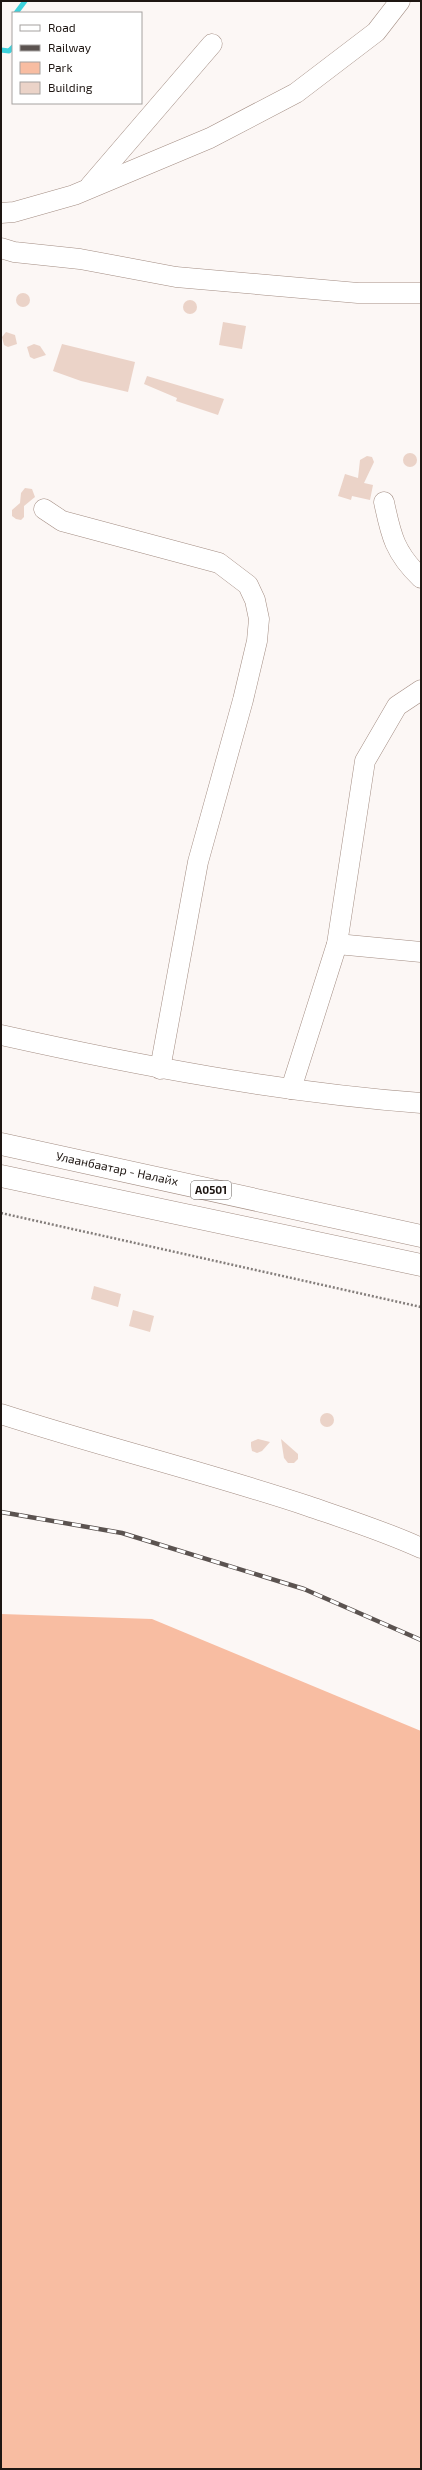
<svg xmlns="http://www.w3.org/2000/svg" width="422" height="2470" font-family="'Exo 2',sans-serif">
	<rect width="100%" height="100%" fill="#fcf7f5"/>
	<path fill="#f8bda2" d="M1 1614 152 1619 421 1731V2469H1Z"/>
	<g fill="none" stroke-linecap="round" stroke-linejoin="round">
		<g stroke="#3ed1db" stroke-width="5">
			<path d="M16 13 25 1"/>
			<path d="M1 50 9 51 13 47"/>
		</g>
	</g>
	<g fill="#ebd3c8">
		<circle cx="23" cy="300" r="7"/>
		<circle cx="190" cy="307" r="7"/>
		<path d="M223 322 246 326 242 349 219 345Z"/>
		<path d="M6 332 15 335 17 344 8 347 4 345 2 337Z"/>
		<path d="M34 344 40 346 46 355 34 359 30 357 27 347Z"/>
		<path d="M62 344 135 362 128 392 81 381 53 371Z"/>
		<path d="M147 376 224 399 218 415 176 401 177 398 144 384Z"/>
		<circle cx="410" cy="460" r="7"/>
		<path d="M367 456 372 457 374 462 364 483 373 485 370 500 352 496 351 500 338 496 345 474 358 478 360 460Z"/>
		<path d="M25 488 32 489 35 497 24 506V517L21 520 16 519 12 516V510L20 503 21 493Z"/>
		<path d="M94 1286 121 1294 118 1307 91 1299Z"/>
		<path d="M133 1310 154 1316 150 1332 129 1326Z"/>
		<circle cx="327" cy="1420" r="7"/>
		<path d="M258 1439 270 1442 262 1451 257 1453 252 1451 251 1446V1442Z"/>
		<path d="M281 1439 298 1454V1459L294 1463H288L284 1458Z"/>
	</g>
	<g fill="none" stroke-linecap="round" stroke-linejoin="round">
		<g stroke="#a38d83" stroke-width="21">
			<g id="minor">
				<path d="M90 186 212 44"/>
				<path d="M1 213 14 212 74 195 210 138 296 93 376 32 400 1"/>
				<path d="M1 248 14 252 80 259 176 277 358 293H421"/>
				<path d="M384 502C391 536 395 553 421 578"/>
				<path d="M44 509 62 521 219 563 248 585 255 600 259 619 257 641 243 700 198 862 160 1069"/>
				<path d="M337 944 421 952"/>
				<path d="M1 1035C140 1066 279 1092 421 1103"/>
				<path d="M291 1089 337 944 365 761 397 706 421 690"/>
				<path d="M1 1414C103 1447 206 1472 308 1506 346 1519 384 1531 421 1548"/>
			</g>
		</g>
		<g stroke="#a38d83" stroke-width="23">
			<g id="trunk">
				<path d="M1 1144 421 1236"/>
				<path d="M1 1176 421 1265"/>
			</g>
		</g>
		<path stroke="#847e7b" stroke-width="2.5" stroke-dasharray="2 2" stroke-linecap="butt" d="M1 1213 421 1307"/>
		<use href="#minor" stroke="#fff" stroke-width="20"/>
		<use href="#trunk" stroke="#fff" stroke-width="22"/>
		<g stroke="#5b5350" stroke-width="4.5">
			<path id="rail" d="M1 1512 122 1533 304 1589 421 1640"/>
		</g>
		<use href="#rail" stroke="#fff" stroke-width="3" stroke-dasharray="9" stroke-linecap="butt"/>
	</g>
	<g text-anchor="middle" stroke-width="3.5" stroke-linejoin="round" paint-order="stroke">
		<rect fill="#fff" stroke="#625c59" stroke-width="1" x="191" y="1181" width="40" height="18" rx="3"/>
		<g font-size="11" font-weight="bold" fill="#1e1612">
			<text x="211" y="1194">A0501</text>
		</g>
		<g font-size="12" fill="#1e1612" stroke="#fff">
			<text transform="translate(117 1169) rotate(12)" y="4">Улаанбаатар - Налайх</text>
		</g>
	</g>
	<rect width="422" height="2470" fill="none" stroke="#1e1612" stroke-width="4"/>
	<rect x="12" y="12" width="130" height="92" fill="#ffffff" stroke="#a5a2a0"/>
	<rect x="20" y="25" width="20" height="6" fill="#ffffff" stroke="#a5a2a0"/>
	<text x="48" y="32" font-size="12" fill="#1e1612">Road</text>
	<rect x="20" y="45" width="20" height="6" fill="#5b5350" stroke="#a5a2a0"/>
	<text x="48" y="52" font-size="12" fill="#1e1612">Railway</text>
	<rect x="20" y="62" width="20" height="12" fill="#f8bda2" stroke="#a5a2a0"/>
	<text x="48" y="72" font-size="12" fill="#1e1612">Park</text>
	<rect x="20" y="82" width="20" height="12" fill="#ebd3c8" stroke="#a5a2a0"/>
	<text x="48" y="92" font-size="12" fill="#1e1612">Building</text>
</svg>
